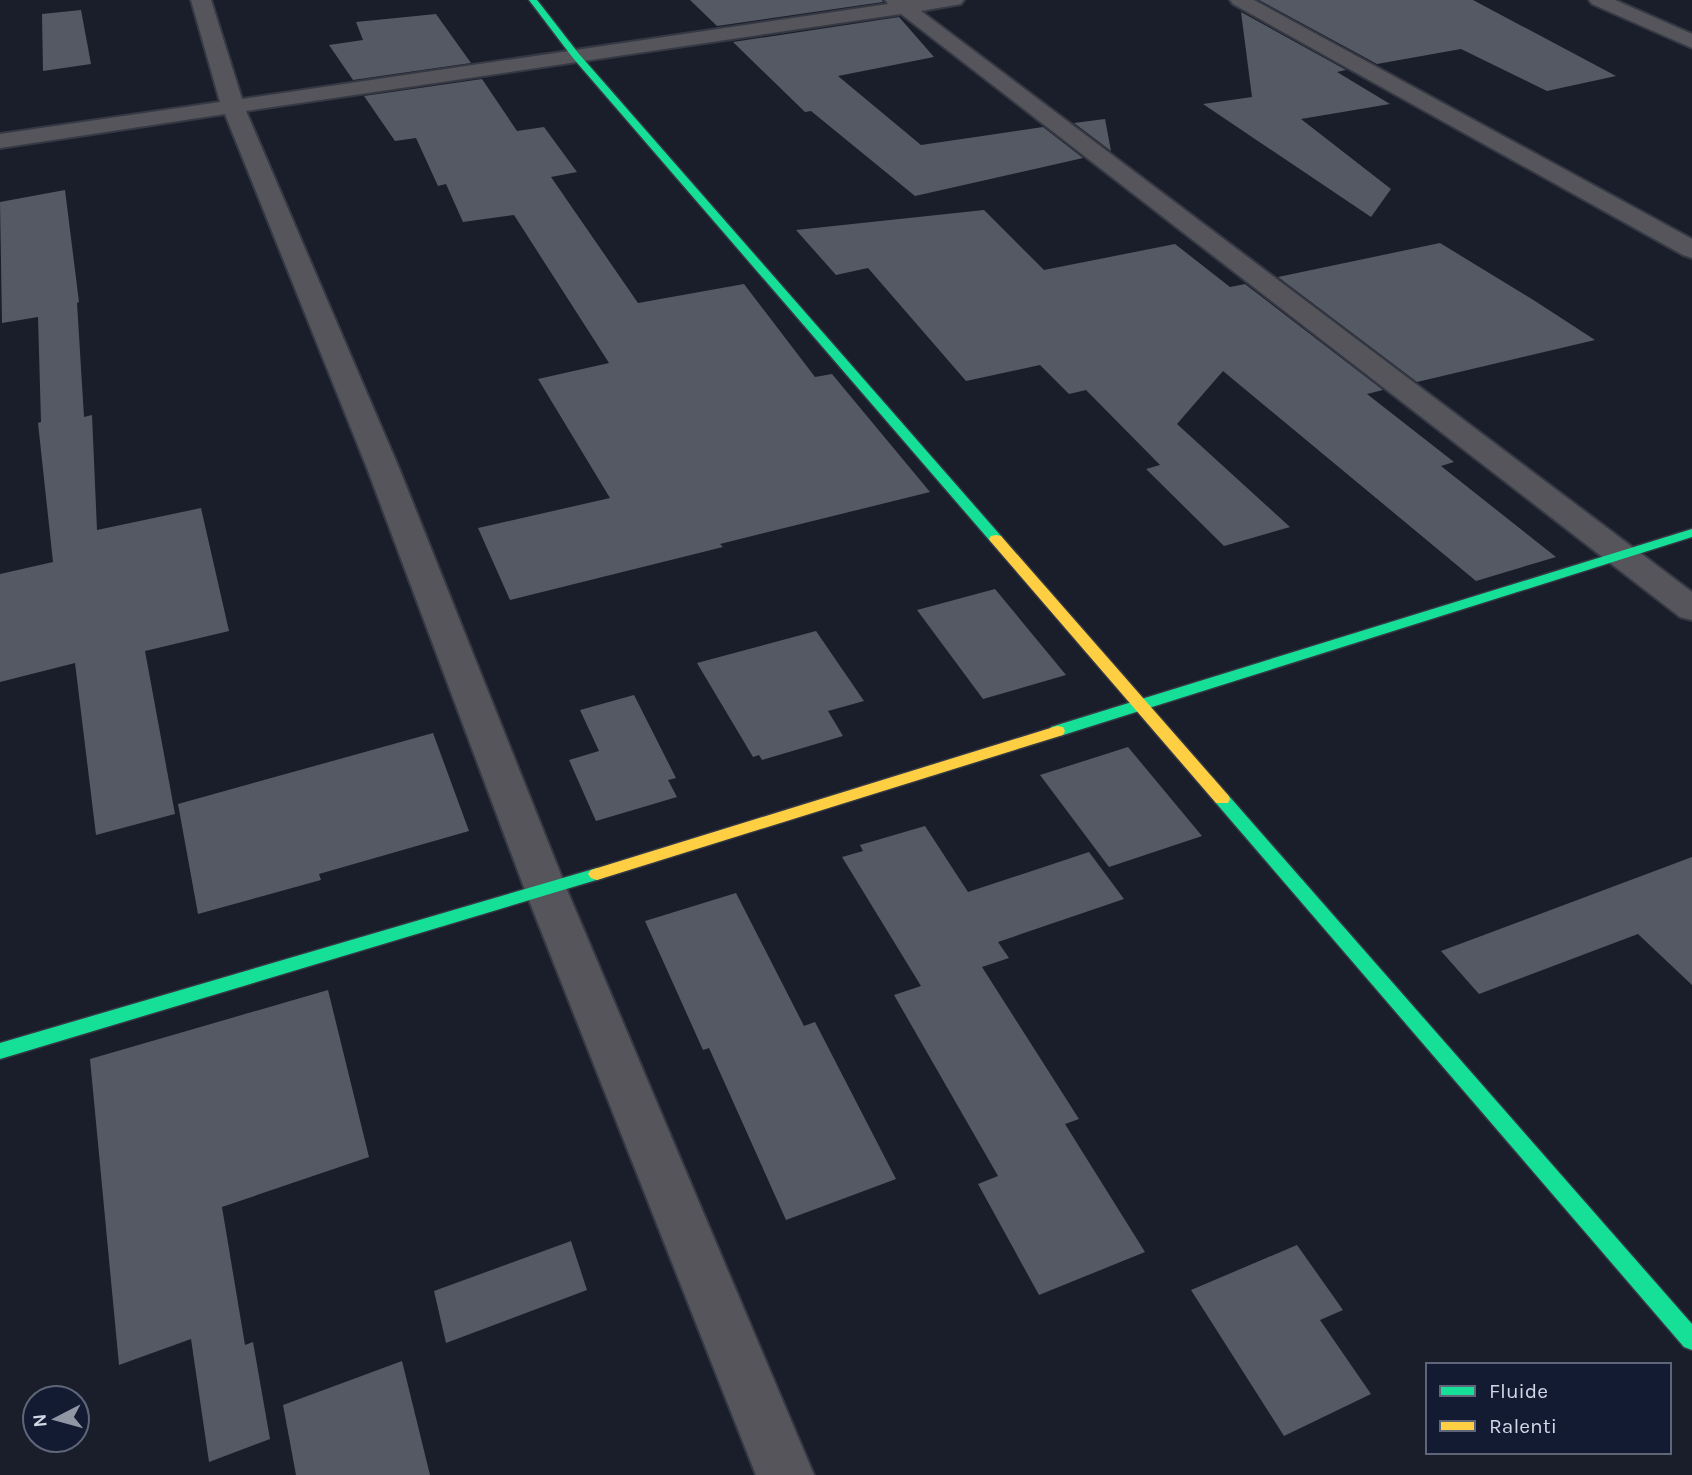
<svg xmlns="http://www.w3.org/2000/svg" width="1692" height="1475" font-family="Karla,sans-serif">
	<rect width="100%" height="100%" fill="#1a1e2b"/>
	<g fill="#555964">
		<path d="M690 0H882L883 2 717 26Z"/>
		<path d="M1259 0H1473L1616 76 1547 91 1461 49 1377 64Z"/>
		<path d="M81 10 91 64 43 71 42 14Z"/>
		<path d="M1241 12 1346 70 1337 72 1390 104 1301 119 1391 189 1371 217 1203 104 1252 97Z"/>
		<path d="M436 14 471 63 353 80 329 45 363 40 356 22Z"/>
		<path d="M899 17 934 57 838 76 921 145 1043 127 1083 158 915 196 811 111 805 112 733 42Z"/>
		<path d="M482 79 517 131 544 127 577 172 551 177 638 303 744 284 815 377 832 374 930 492 720 544 723 547 510 600 478 528 610 498 538 379 609 363 514 215 463 222 446 184 438 186 416 138 395 141 364 96Z"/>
		<path d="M1105 119 1111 151 1074 123Z"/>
		<path d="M65 190 79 302 77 303 84 417 92 415 97 530 201 508 229 631 145 651 175 814 96 835 75 663 0 682V574L53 562 38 423 41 422 38 317 2 323 0 202Z"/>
		<path d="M984 210 1044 270 1175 244 1230 287 1245 284 1383 390 1367 394 1454 462 1441 466 1556 557 1476 581 1223 371 1177 424 1290 527 1224 546 1146 469 1160 465 1086 390 1069 394 1040 365 966 381 868 268 836 275 796 230Z"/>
		<path d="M1440 243 1535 301 1595 340 1417 382 1278 277Z"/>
		<path d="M995 589 1066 675 983 699 917 610Z"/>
		<path d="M816 631 864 701 828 711 843 736 762 760 759 755 753 757 697 663Z"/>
		<path d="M634 695 676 778 668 780 677 797 596 821 569 760 599 751 580 710Z"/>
		<path d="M433 733 469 831 319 874 321 880 198 914 178 804Z"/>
		<path d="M1128 747 1202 836 1109 867 1040 775Z"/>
		<path d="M925 826 968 892 1089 852 1124 899 998 942 1009 958 982 967 1079 1119 1065 1124 1145 1252 1039 1295 978 1184 998 1176 894 995 921 986 842 857 863 851 860 845Z"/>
		<path d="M1692 857V985L1638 934 1479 994 1441 951Z"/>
		<path d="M736 893 804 1026 815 1022 896 1179 786 1220 709 1048 703 1050 645 921Z"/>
		<path d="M328 990 369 1157 222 1207 245 1345 253 1342 270 1439 209 1462 191 1339 119 1365 90 1059Z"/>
		<path d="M571 1241 587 1290 446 1343 434 1291Z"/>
		<path d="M1297 1245 1343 1310 1320 1320 1371 1394 1284 1436 1191 1290Z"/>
		<path d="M402 1361 430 1475H296L283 1405Z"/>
	</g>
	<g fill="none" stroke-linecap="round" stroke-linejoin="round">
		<g stroke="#353944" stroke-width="4">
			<g id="street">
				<path d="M191 0H211L242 99 888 4 885 0H964L961 4 921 11 1692 592V620L1680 617 901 14 246 111 399 468 567 890 814 1475H756L525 890 367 468 225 114 0 148V134L220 102Z"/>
				<path d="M1230 0H1254L1692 239V258L1683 255 1233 4Z"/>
				<path d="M1589 0H1615L1692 34V48L1592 4Z"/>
			</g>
		</g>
		<g stroke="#353944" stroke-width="3">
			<g id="fast">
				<path d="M529 0H537L579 54 1001 536 1003 539 1001 542H991L573 58Z"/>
				<path d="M1692 529V537L1063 735 1057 736 1049 731 1051 727Z"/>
				<path d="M1222 793 1228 795 1692 1324V1350L1684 1347 1216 803 1214 799Z"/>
				<path d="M597 868 603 870 606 874 603 878 0 1059V1043Z"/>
			</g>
		</g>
		<g stroke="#353944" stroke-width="3">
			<g id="slow">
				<path d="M996 535 1001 536 1228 795 1230 799 1228 803H1216L991 542 989 539 991 536Z"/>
				<path d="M1057 726 1063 727 1065 731 1063 735 597 880 591 878 588 874 591 870Z"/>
			</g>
		</g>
		<use href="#street" fill="#55555b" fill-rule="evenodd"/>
		<use href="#fast" fill="#16e098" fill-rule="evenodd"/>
		<use href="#slow" fill="#ffcf43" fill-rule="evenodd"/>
	</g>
	<rect x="1426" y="1363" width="245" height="91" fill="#131b32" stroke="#5f667a" stroke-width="2"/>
	<rect x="1440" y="1386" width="35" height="10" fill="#16e098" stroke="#5f667a" stroke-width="2"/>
	<text x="1489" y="1398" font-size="21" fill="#d1d7e7">Fluide</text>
	<rect x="1440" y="1421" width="35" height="10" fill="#ffcf43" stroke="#5f667a" stroke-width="2"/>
	<text x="1489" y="1433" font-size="21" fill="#d1d7e7">Ralenti</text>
	<g transform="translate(56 1419) rotate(264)"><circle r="33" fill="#131b32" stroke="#5f667a" stroke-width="2"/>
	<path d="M0-5L12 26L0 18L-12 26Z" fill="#9196a5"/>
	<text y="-10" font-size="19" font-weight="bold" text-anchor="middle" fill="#d1d7e7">N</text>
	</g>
</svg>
